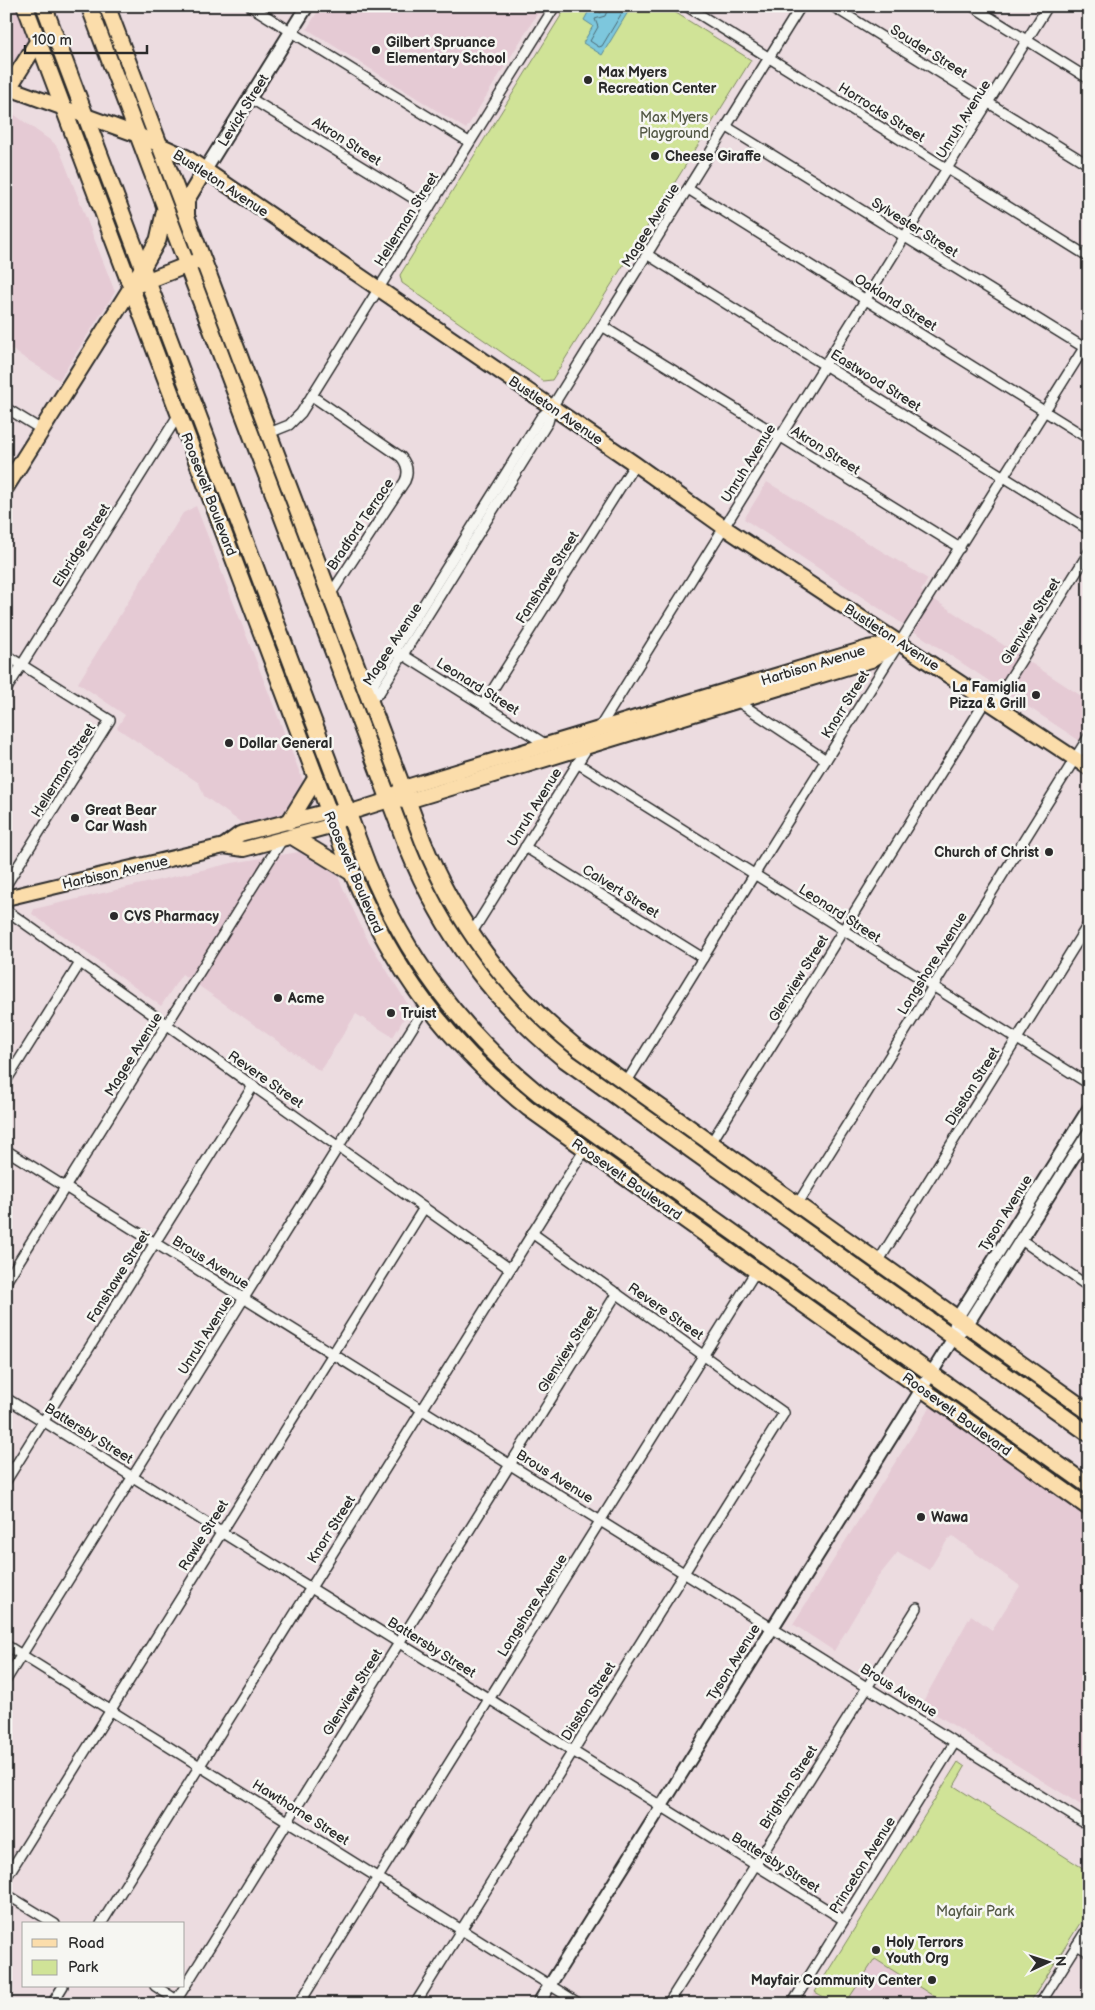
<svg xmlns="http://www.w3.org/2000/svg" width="1095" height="2010" font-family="'Balsamiq Sans',sans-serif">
	<rect width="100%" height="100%" fill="#ecdce0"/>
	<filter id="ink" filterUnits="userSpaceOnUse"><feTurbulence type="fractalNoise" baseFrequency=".02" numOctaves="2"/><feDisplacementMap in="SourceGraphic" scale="10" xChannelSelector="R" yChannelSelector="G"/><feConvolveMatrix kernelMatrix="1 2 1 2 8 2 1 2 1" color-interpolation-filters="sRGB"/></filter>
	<g filter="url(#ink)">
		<g fill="#e5cad4">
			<path d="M6 6H16L29 39 9 76 6 75Z"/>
			<path d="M321 6H542L466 129 307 29Z"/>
			<path d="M12 113 54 143 60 151 115 292 59 380 6 346V122Z"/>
			<path d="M767 482 928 579 921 591 1089 701V747L744 519Z"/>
			<path d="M196 506 303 781 284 812 280 815 243 824 204 796 199 783 117 728 125 715 78 683 183 513Z"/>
			<path d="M299 852 337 875 365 935 410 1008 393 1037 356 1014 320 1071 182 974 161 1006 32 914 34 909 232 863Z"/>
			<path d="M932 1404 1089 1514V1810L921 1705 971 1615 992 1630 1020 1586 954 1537 948 1539 929 1570 898 1552 878 1577 834 1651 793 1624Z"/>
			<path d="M875 1959 888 1967 946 2004H807L815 1992 826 1999Z"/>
		</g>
		<g fill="#d0e397" stroke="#7e8761">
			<path d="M567 6H665L751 60 552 380 543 381 402 283 400 275Z"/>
			<path d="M958 1762 965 1767 954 1786 1089 1872V1909L1029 2004H946L875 1959 849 1998C835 2004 827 1999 815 1992Z"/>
		</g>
		<path fill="#7dc7dd" stroke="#5c8996" d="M605 6 631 7 602 55 583 43 593 26 584 20 591 7 601 13Z"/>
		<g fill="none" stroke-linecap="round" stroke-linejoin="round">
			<path stroke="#4c6972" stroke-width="1" d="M609 6 605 16 595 19 598 27 590 41 599 47 602 46 626 6"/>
			<g stroke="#2b2b2b" stroke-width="12">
				<g id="minor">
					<path d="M250 6 469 142"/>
					<path d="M686 6 1089 257"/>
					<path d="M832 6 1089 165"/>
					<path d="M972 6 1089 79"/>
					<path d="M250 98 429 208"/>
					<path d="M727 127 1088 350"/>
					<path d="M688 189 1089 439"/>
					<path d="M648 255 1089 530"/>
					<path d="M602 326 960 548"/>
					<path d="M312 396 401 457C407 464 409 472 405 481L330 595"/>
					<path d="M6 408 42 430"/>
					<path d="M269 433 289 425 301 413 555 6"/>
					<path d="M400 653 547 745"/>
					<path d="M6 655 110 720 6 885"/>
					<path d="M6 690 179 414"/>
					<path d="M370 698 375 682 541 417 552 407"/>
					<path d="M734 699 826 760"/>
					<path d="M370 700 379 693 548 422 552 407 580 362 801 6"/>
					<path d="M994 704 1089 552"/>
					<path d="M483 705 635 464"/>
					<path d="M598 730 1048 6"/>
					<path d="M577 763 1089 1084"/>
					<path d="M525 847 703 958"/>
					<path d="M6 910 510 1269"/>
					<path d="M471 934 589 745"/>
					<path d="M6 1081 80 963"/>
					<path d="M626 1083 754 875 1089 340"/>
					<path d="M711 1143 986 700"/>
					<path d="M6 1150 1089 1826"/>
					<path d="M797 1205 1089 736"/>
					<path d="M1020 1239 1089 1287"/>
					<path d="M878 1262 1089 923"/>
					<path d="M6 1282 282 840"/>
					<path d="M6 1398 844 1920"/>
					<path d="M6 1481 253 1086"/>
					<path d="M6 1645 580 2004"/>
					<path d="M6 1680 426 1006"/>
					<path d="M6 1878 424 1208"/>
					<path d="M6 1894 55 1924"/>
					<path d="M101 1924 585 1149"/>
					<path d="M1077 1945 1089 1952"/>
					<path d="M155 1986 183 2004"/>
					<path d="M52 2004 63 1986"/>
					<path d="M174 2004 617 1293"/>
					<path d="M299 2004 756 1271"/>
					<path d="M415 2004 784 1413 532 1233"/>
					<path d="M668 2004 917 1608"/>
					<path d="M792 2004 955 1742"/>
					<path d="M1040 2004 1089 1926"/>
				</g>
			</g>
			<g stroke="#2b2b2b" stroke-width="15">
				<g id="tertiary">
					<path d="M955 1326 957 1318 1089 1108"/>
					<path d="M538 2004 954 1337 967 1325 1089 1132"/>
				</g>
			</g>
			<g stroke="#2b2b2b" stroke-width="16">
				<path id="secondary" d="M205 170 307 6"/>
			</g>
			<g stroke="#2b2b2b" stroke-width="18">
				<g id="primary">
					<path d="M9 88 138 135 186 157 635 464 725 528 1089 768"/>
					<path d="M187 216V200L205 170"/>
					<path d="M394 795 403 788 868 648 892 644"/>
					<path d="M224 846 244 849 334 825 342 818"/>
					<path d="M6 898 224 846 240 834 329 811 348 813 389 800 408 801 871 660 900 642"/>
				</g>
			</g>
			<g stroke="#2b2b2b" stroke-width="19">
				<g id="trunk">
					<path d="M25 6 352 873C394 971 445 1040 528 1108L1089 1508"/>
					<path d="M44 6 367 863C406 958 460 1029 539 1094L1089 1486"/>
					<path d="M89 6 407 847C443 935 492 1000 565 1060L1089 1434"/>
					<path d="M107 6 423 841C457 925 505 989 576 1047L1089 1412"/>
					<path d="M6 92 38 41"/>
					<path d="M139 284 195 262"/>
					<path d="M6 487 131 288 158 240 165 209"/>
					<path d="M289 822 316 778"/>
					<path d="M293 837 352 873"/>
				</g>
			</g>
			<use href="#minor" stroke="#f6f6f2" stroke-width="9"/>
			<use href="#tertiary" stroke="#f6f6f2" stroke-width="11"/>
			<use href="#secondary" stroke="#f6f6f2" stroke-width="12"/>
			<use href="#primary" stroke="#fbddab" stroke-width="14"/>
			<use href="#trunk" stroke="#fbddab" stroke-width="15"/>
		</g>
	</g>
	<g fill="#2b2b2b" stroke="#f6f6f2" stroke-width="2">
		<circle cx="376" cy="50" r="5"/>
		<circle cx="588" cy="80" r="5"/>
		<circle cx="655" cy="156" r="5"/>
		<circle cx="1036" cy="695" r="5"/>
		<circle cx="229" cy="743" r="5"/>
		<circle cx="75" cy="818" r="5"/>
		<circle cx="1049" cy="852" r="5"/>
		<circle cx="114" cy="916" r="5"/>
		<circle cx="278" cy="998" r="5"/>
		<circle cx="391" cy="1013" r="5"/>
		<circle cx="921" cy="1517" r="5"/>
		<circle cx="876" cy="1950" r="5"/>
		<circle cx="932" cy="1980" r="5"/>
	</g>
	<g text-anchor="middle" stroke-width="5" stroke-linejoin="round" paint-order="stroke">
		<g font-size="14" font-weight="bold" fill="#2b2b2b" stroke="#f6f6f2" text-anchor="start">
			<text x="386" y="47">Gilbert Spruance<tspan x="386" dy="16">Elementary School</tspan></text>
			<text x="598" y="77">Max Myers<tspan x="598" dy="16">Recreation Center</tspan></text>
			<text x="665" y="161">Cheese Giraffe</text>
			<text x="1026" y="692" text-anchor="end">La Famiglia<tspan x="1026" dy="16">Pizza &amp; Grill</tspan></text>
			<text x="239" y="748">Dollar General</text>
			<text x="85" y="815">Great Bear<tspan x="85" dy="16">Car Wash</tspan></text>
			<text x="1039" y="857" text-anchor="end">Church of Christ</text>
			<text x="124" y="921">CVS Pharmacy</text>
			<text x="288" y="1003">Acme</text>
			<text x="401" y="1018">Truist</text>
			<text x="931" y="1522">Wawa</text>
			<text x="886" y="1947">Holy Terrors<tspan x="886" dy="16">Youth Org</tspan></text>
			<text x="922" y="1985" text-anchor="end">Mayfair Community Center</text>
		</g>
		<g font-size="14" fill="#2b2b2b" stroke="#f6f6f2">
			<text transform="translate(929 51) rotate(32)" y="5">Souder Street</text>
			<text transform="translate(243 110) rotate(-58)" y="5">Levick Street</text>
			<text transform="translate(882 112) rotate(32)" y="5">Horrocks Street</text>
			<text transform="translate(963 119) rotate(-58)" y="5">Unruh Avenue</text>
			<text transform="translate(347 141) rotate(32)" y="5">Akron Street</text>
			<text transform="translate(221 183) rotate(33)" y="5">Bustleton Avenue</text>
			<text transform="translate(406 219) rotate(-58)" y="5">Hellerman Street</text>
			<text transform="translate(650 225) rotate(-58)" y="5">Magee Avenue</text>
			<text transform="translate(915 227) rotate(32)" y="5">Sylvester Street</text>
			<text transform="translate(896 302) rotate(32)" y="5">Oakland Street</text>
			<text transform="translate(876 380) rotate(32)" y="5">Eastwood Street</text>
			<text transform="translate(556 410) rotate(34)" y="5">Bustleton Avenue</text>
			<text transform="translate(826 450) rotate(32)" y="5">Akron Street</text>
			<text transform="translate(748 463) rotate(-58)" y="5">Unruh Avenue</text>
			<text transform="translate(209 494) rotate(69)" y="5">Roosevelt Boulevard</text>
			<text transform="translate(360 524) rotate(-56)" y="5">Bradford Terrace</text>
			<text transform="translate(81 545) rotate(-58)" y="5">Elbridge Street</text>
			<text transform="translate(547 577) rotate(-58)" y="5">Fanshawe Street</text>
			<text transform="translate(1030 621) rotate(-58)" y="5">Glenview Street</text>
			<text transform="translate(892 637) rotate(33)" y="5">Bustleton Avenue</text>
			<text transform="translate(392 644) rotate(-57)" y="5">Magee Avenue</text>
			<text transform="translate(813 665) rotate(-17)" y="5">Harbison Avenue</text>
			<text transform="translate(478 686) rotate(32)" y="5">Leonard Street</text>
			<text transform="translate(845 704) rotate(-58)" y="5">Knorr Street</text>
			<text transform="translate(63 770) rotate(-58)" y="5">Hellerman Street</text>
			<text transform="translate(534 807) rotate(-58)" y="5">Unruh Avenue</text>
			<text transform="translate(115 872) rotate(-13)" y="5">Harbison Avenue</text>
			<text transform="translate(354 872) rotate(67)" y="5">Roosevelt Boulevard</text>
			<text transform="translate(621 891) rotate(32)" y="5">Calvert Street</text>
			<text transform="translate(840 913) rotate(33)" y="5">Leonard Street</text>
			<text transform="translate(932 963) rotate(-58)" y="5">Longshore Avenue</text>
			<text transform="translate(798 978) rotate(-58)" y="5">Glenview Street</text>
			<text transform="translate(133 1054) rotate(-58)" y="5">Magee Avenue</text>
			<text transform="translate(266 1079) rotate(35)" y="5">Revere Street</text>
			<text transform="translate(972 1086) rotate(-58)" y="5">Disston Street</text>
			<text transform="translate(627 1179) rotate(35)" y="5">Roosevelt Boulevard</text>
			<text transform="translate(1005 1213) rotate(-58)" y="5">Tyson Avenue</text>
			<text transform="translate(211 1262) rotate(32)" y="5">Brous Avenue</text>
			<text transform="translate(118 1276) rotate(-58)" y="5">Fanshawe Street</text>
			<text transform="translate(666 1311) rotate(35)" y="5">Revere Street</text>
			<text transform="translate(205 1335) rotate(-58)" y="5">Unruh Avenue</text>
			<text transform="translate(567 1349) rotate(-58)" y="5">Glenview Street</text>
			<text transform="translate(957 1414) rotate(36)" y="5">Roosevelt Boulevard</text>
			<text transform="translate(89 1433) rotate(32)" y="5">Battersby Street</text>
			<text transform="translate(555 1476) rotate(32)" y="5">Brous Avenue</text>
			<text transform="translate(331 1529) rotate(-58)" y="5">Knorr Street</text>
			<text transform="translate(203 1535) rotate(-58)" y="5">Rawle Street</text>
			<text transform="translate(532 1605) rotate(-58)" y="5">Longshore Avenue</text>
			<text transform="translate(432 1647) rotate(32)" y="5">Battersby Street</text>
			<text transform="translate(733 1662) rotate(-58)" y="5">Tyson Avenue</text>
			<text transform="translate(899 1690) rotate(32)" y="5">Brous Avenue</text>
			<text transform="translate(352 1692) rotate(-58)" y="5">Glenview Street</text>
			<text transform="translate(588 1701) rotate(-58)" y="5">Disston Street</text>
			<text transform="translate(788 1787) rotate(-58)" y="5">Brighton Street</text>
			<text transform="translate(301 1812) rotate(32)" y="5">Hawthorne Street</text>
			<text transform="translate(776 1862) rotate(32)" y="5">Battersby Street</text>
			<text transform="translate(862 1865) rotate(-58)" y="5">Princeton Avenue</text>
		</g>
		<g font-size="14" fill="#545946" stroke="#f6f6f2">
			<text x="674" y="122">Max Myers<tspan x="674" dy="16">Playground</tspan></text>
			<text x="975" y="1916">Mayfair Park</text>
		</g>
	</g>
	<rect width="1095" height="2010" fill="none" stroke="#f6f6f2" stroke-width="25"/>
	<rect x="12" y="12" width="1070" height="1985" fill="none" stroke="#2b2b2b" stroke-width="2" filter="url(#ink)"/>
	<rect x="22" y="1922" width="162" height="65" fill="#f6f6f2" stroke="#a5a5a2"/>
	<rect x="32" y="1939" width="25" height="8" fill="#fbddab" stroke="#a5a5a2"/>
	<text x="68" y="1948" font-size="15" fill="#2b2b2b">Road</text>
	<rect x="32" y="1960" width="25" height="15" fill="#d0e397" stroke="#a5a5a2"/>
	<text x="68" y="1972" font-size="15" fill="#2b2b2b">Park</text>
	<g transform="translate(1048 1962) rotate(86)" stroke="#f6f6f2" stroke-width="4" paint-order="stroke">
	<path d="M0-4L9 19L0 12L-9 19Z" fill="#2b2b2b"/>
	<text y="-8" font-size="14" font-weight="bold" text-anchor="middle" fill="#2b2b2b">N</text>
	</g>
	<path d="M25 45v8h122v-8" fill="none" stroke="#2b2b2b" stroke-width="2.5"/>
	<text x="32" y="45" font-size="15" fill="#2b2b2b" stroke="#f6f6f2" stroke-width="4" paint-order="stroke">100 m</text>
</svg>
